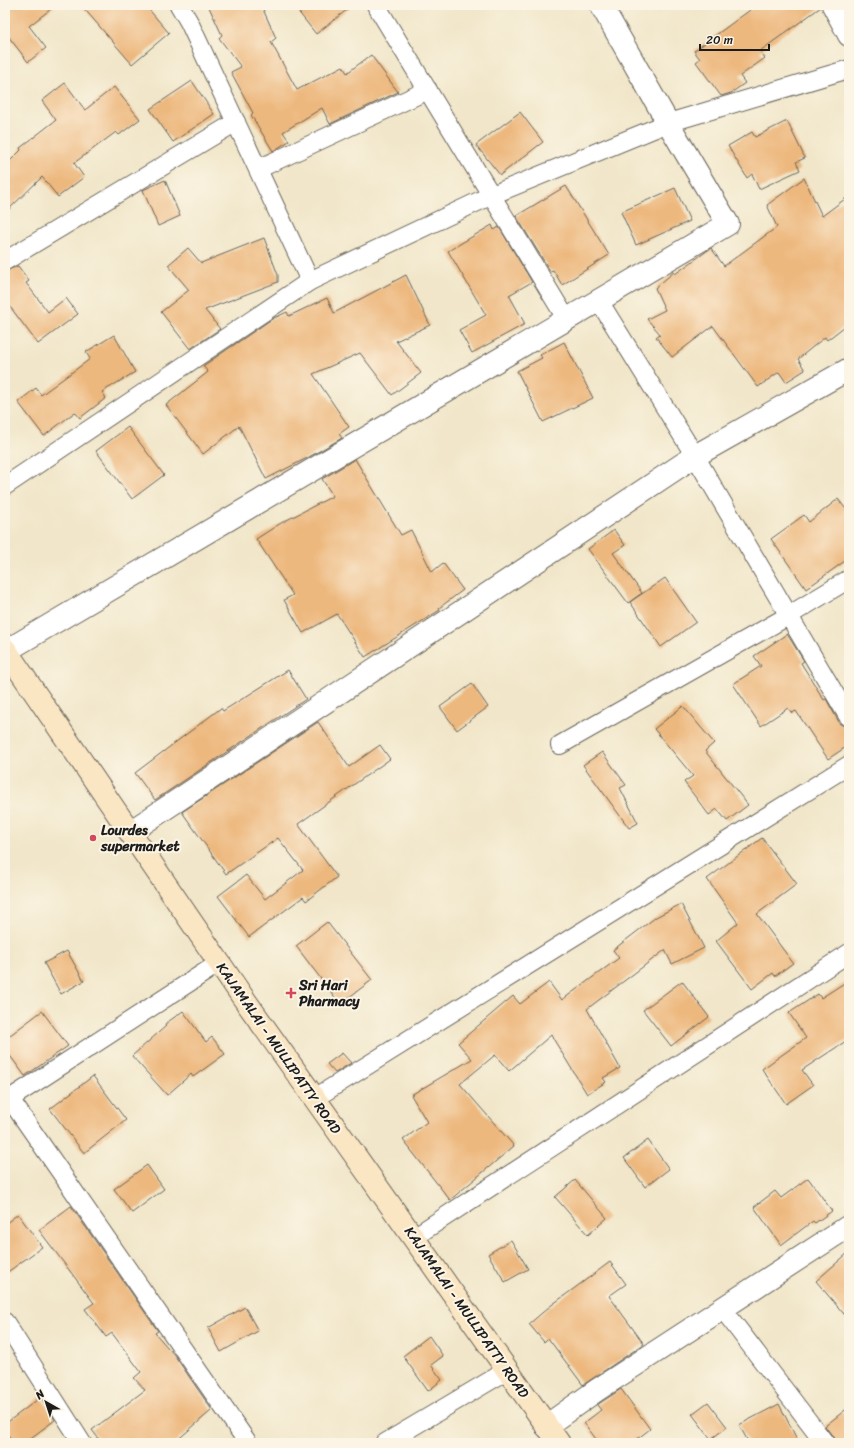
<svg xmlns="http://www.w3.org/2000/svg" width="854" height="1448" font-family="Sriracha,sans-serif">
	<rect width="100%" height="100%" fill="#fcf5e5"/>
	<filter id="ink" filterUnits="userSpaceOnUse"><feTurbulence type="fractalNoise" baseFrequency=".025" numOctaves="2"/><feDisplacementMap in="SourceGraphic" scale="8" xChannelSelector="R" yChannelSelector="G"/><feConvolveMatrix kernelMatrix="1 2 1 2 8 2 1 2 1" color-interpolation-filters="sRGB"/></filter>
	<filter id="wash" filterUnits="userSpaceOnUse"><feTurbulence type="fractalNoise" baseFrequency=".012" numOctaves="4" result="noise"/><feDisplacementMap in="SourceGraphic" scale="16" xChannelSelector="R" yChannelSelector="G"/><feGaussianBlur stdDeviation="0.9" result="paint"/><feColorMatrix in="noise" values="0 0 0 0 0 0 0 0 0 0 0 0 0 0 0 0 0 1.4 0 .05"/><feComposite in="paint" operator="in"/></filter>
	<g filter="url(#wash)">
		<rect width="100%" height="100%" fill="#f1e6c9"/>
		<g id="blocks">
			<g fill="#edb87e">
				<path d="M14 5H56L29 26 46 48 28 62 5 32V12Z"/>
				<path d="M81 5H145L169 33 132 64Z"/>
				<path d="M208 5H261L276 38 271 42 297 90 343 66 347 73 371 55 398 92 330 124 322 108 283 132 289 141 273 151 251 115 253 113 231 72 241 67 219 38 222 35Z"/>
				<path d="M293 5H353L316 34Z"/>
				<path d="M757 5H821V7L760 51 765 58 740 76 745 83 731 93 721 96 696 62 700 59 694 51Z"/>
				<path d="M192 81 214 114 173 142 150 109Z"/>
				<path d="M65 83 85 110 114 87 140 119 119 135 116 132 74 163 84 177 58 197 42 177 5 213V166L21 150 20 148 56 120 42 101Z"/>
				<path d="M520 112 543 142 500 175 476 145Z"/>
				<path d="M787 121 805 158 796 162 800 170 759 189 752 174 747 178 728 146 752 132 755 137Z"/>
				<path d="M804 178 822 216 849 196V323L827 340 825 337 798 359 805 370 786 382 779 372 758 387 713 326 672 357 656 337 660 334 647 319 665 310 655 288 674 272 675 274 711 248 724 266 777 227 767 205Z"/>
				<path d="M165 180 180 216 158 226 143 190Z"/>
				<path d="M566 186 609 255 562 285 553 270 550 271 516 216Z"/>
				<path d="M675 188 690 221 636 245 621 212Z"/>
				<path d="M492 225 494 230 499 227 532 282 509 295 525 324 472 353 459 330 486 315 448 251Z"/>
				<path d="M264 238 278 275V282L205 310 220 329 190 349 161 312 189 290 168 265 188 248 201 263Z"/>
				<path d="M18 266 29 281 26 283 48 312 66 298 78 314 38 344 5 300V271Z"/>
				<path d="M406 275 430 325 396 341 421 373 392 395 360 353 313 374 349 427 339 434 342 438 309 457 266 479 239 426 203 454 166 405 208 372 203 366 272 319 287 312 289 316 327 298 334 313Z"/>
				<path d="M114 335 135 372 102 392 106 398 80 418 75 412 44 436 18 402 36 388 41 395 90 359 86 352Z"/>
				<path d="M564 342 593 398 543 422 517 371 542 358 540 355Z"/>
				<path d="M128 427 164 475 132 499 96 451Z"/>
				<path d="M355 459 401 535 411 530 432 572 443 563 463 590 439 608 440 610 365 657 337 614 303 633 284 600 293 595 256 539 281 523 333 496 322 479Z"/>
				<path d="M838 499 849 513V558L806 589 771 539 804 515 809 522Z"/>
				<path d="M614 530 625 545 613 553 642 593 628 603 588 549Z"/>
				<path d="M665 578 696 622 661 647 630 602Z"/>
				<path d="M787 634 804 661 801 663 824 700 826 699 840 724 849 728V745L828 759 796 711 792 713 788 708 761 726 733 684 761 666 754 656Z"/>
				<path d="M288 670 306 699 155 800 135 773 221 708 223 711Z"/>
				<path d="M472 684 488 707 457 730 440 707Z"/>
				<path d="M683 706 714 743 705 751 748 805 727 821 717 809 709 815 684 782 693 776 654 729Z"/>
				<path d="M318 722 349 767 380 745 390 759 298 824 337 877 306 901 303 897 249 937 218 896 246 875 265 899 303 870 278 838 226 874 182 812Z"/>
				<path d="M602 752 626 785 620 788 638 823 629 828 583 765Z"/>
				<path d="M762 838 797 884 757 914 793 963 775 976 773 973 752 989 716 941 738 923 707 879Z"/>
				<path d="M681 904 704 948 672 964 665 950 587 1009 620 1068 603 1078 606 1082 587 1094 551 1035 509 1071 495 1055 460 1084 514 1146 450 1200 403 1140 427 1122 411 1095 472 1059 458 1043 513 996 520 1004 549 982 562 1000 619 958 613 950 656 917Z"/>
				<path d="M327 922 372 980 340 1004 296 946Z"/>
				<path d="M67 951 84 981 61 994 44 963Z"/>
				<path d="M849 980V1039L802 1070 813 1085 786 1104 762 1069 806 1038 789 1013 818 994 821 998Z"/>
				<path d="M682 981 709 1017 671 1046 643 1010Z"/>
				<path d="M42 1011 68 1046 25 1076 5 1049V1039Z"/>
				<path d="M183 1011 206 1042 212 1037 225 1054 193 1077 191 1074 167 1095 132 1056 166 1026 165 1024Z"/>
				<path d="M342 1053 351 1063 335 1073 327 1064Z"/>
				<path d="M93 1076 126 1120 84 1153 50 1109Z"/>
				<path d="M648 1140 669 1169 645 1187 624 1158Z"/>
				<path d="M147 1165 164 1189 132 1213 114 1189Z"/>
				<path d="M808 1178 832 1211 815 1223 813 1221 781 1245 754 1207 775 1191 781 1198Z"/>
				<path d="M575 1180 607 1218 588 1235 555 1197Z"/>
				<path d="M71 1206 158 1331 155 1333 175 1356 212 1410 174 1443H102L92 1430 145 1390 134 1378 141 1372 112 1333 106 1337 85 1309 94 1303 39 1230Z"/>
				<path d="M18 1214 42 1247 5 1274V1224Z"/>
				<path d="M511 1240 528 1269 505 1282 488 1254Z"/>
				<path d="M849 1252V1320L816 1281Z"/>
				<path d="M610 1262 626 1284 609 1296 644 1344 583 1385 548 1338 544 1342 529 1324 549 1307Z"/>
				<path d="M245 1307 258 1331 221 1352 208 1328Z"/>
				<path d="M429 1336 443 1356 431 1365 442 1380 428 1391 403 1356Z"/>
				<path d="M621 1389 650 1429 632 1443H599L584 1423 601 1410 597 1405Z"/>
				<path d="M41 1397 55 1420 24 1443H14L5 1431V1424Z"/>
				<path d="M708 1402 727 1427 711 1439 692 1414Z"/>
				<path d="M779 1404 799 1443H749L739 1425Z"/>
				<path d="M849 1407V1443H835L833 1437 825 1426Z"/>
			</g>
		</g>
	</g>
	<g filter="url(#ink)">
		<use href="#blocks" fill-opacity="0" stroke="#676359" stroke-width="1"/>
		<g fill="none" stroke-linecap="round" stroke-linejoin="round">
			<g stroke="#676359" stroke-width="20">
				<g id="minor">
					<path d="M179 5 189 22 310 281"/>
					<path d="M376 5 567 320"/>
					<path d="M258 169 428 90"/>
					<path d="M5 261 236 122"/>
					<path d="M599 301 695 456 849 718"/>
					<path d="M5 486 310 281 492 195 668 123 849 69"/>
					<path d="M560 745 788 616 849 579"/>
					<path d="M315 1098 849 765"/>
					<path d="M10 1099 248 1443"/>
					<path d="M5 1102 219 963"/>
					<path d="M414 1237 849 953"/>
					<path d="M722 1308 825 1443"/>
					<path d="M5 1322 82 1443"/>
					<path d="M385 1443 508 1370"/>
				</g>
			</g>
			<g stroke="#676359" stroke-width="24">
				<g id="tertiary">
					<path d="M833 5 849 35"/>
					<path d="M6 651 728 224 668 123 601 5"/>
					<path d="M130 832 695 456 849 369"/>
					<path d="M546 1426 597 1390 849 1226"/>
				</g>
			</g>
			<g stroke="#676359" stroke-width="24">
				<path id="secondary" d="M5 649 242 996 559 1443"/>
			</g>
			<use href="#minor" stroke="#fff" stroke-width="18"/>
			<use href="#tertiary" stroke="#fff" stroke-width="22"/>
			<use href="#secondary" stroke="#fbe6c4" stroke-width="22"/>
		</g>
	</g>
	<g fill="#d1495b" stroke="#fcf5e5" stroke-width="1.5">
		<circle cx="93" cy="838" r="4"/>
		<path d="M289 987h4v4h4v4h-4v4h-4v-4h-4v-4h4z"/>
	</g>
	<g text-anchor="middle" stroke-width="4" stroke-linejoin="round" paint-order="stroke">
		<g font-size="14" font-weight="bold" fill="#1c1c1c" stroke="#fcf5e5" text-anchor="start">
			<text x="101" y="835">Lourdes<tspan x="101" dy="16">supermarket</tspan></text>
			<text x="299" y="990">Sri Hari<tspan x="299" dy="16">Pharmacy</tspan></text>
		</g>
		<g font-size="14" fill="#1c1c1c" stroke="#fcf5e5">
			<text transform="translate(279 1048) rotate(55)" y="5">KAJAMALAI - MULLIPATTY ROAD</text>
			<text transform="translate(467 1312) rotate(55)" y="5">KAJAMALAI - MULLIPATTY ROAD</text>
		</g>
	</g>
	<rect width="854" height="1448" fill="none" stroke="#fcf5e5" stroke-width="20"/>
	<g transform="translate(46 1402) rotate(321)" stroke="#fcf5e5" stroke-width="3" paint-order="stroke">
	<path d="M0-3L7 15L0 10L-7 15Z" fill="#1c1c1c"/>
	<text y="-6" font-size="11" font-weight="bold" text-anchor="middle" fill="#1c1c1c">N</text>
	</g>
	<path d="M700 44v6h69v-6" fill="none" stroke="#1c1c1c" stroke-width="2"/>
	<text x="706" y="44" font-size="12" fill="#1c1c1c" stroke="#fcf5e5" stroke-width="3" paint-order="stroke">20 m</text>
</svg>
